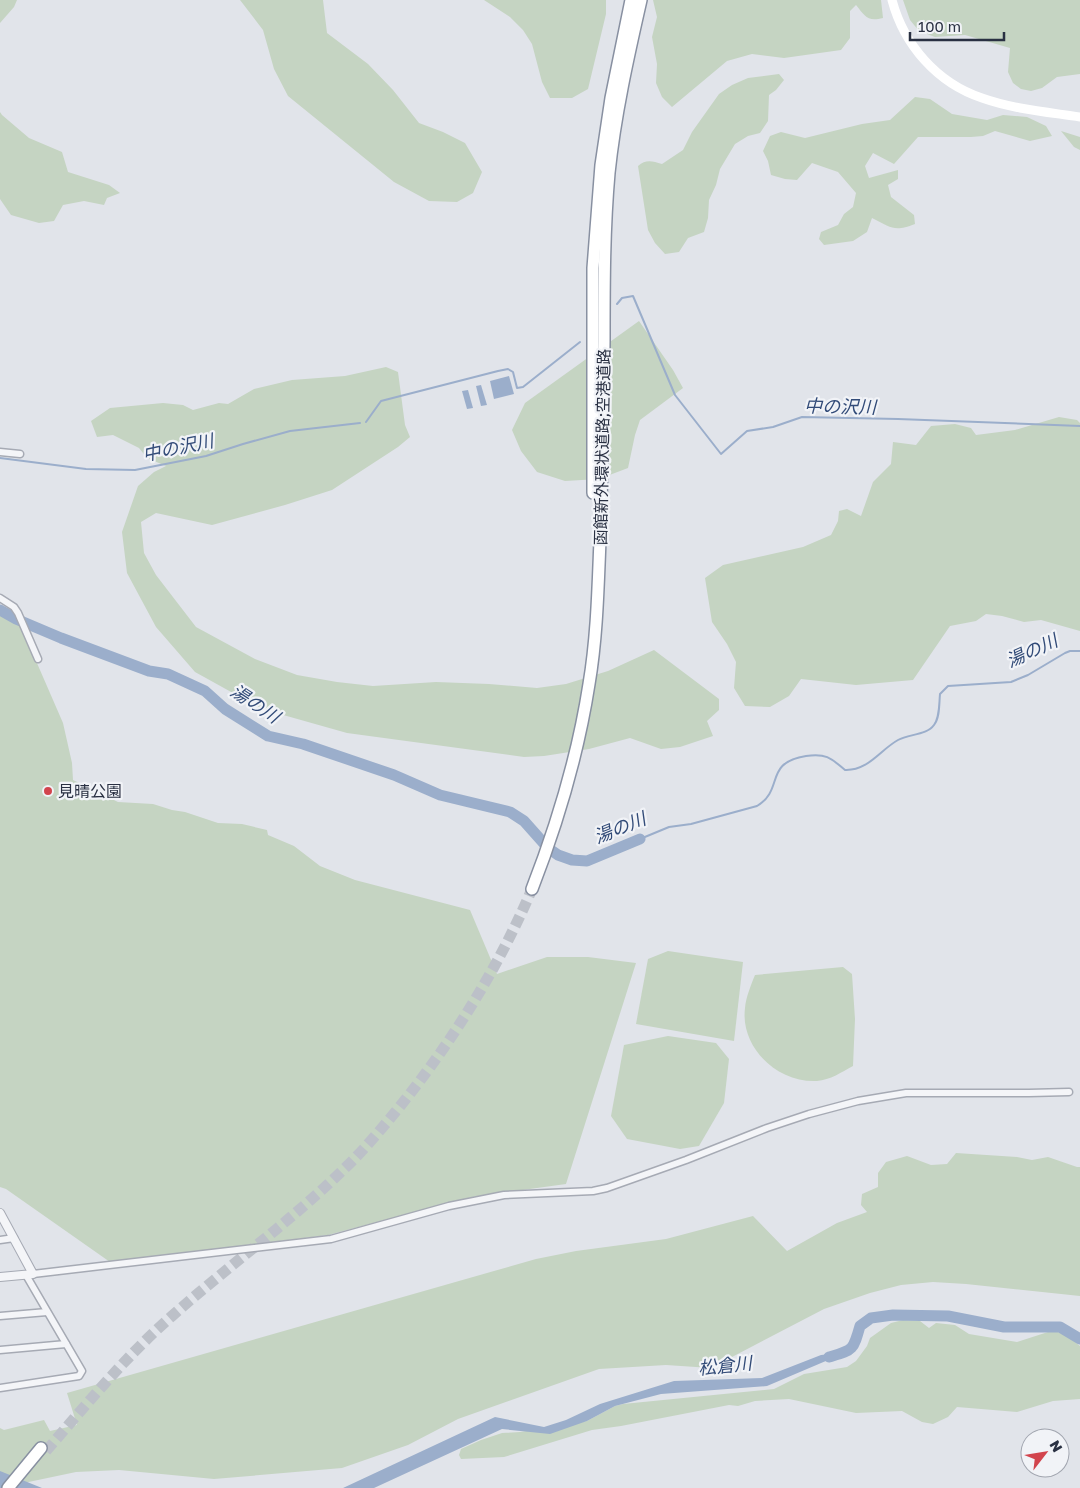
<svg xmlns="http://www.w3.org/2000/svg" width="1080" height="1488" font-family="'Golos Text','Noto Sans JP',sans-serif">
	<rect width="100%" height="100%" fill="#e1e4ea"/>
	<g fill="#c5d4c2">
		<path d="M0 0H17L14 7 0 23Z"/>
		<path d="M240 0H323L327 33 368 64 393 90 419 123 443 132 465 143 482 172 473 193 457 202 429 201 394 182 288 96 274 69 263 30Z"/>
		<path d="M484 0H606V14L588 89 572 98H550L542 82 532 44 523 30 510 17Z"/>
		<path d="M653 0H881L883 18C867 22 865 16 856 5L850 11V38L841 50 784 58 752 54 727 61 672 107 662 97 656 83 657 64 652 37 657 17Z"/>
		<path d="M903 0H1080V74L1057 77 1042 88 1031 91 1021 89 1013 83 1008 72 1010 48 965 35 935 37 919 31 910 20Z"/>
		<path d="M779 74 784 80 776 90 769 95 768 121 760 133 748 136 735 144 720 169 716 185 709 200 708 218 704 232 688 238 679 252 665 254 655 243 648 230 638 166C646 159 652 161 662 164L683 150 692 132 719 94 732 85 748 78Z"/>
		<path d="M915 97 930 99 952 114 987 120 1003 115 1027 117 1046 126 1052 136 1030 141 995 131 983 136 971 137H918L894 164 873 153 865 166 869 178 898 170V179L888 185 891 197 914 215 915 224C894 232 892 228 872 218L867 232 853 241 824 245 819 239 821 232 838 225 844 214 853 207 856 193 838 172 812 163 797 180 785 179 771 175 768 161 763 151 770 136 781 132 805 138 862 124 890 120Z"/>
		<path d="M0 112 2 115 29 138 62 152 68 172 109 185 120 193 107 198 104 205 84 201 63 205 54 221 39 223 11 215 0 199Z"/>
		<path d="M1061 131 1080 137V150L1074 147Z"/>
		<path d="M639 321 673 370 683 388 640 420 635 435 628 468 599 479 565 481 537 472 521 451 512 430 525 403Z"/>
		<path d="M386 367 398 372 405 425 410 437 398 447 332 490 285 505 212 525 156 513 141 522 144 553 156 575 196 627 255 659 297 675 337 682 373 686 436 682 489 684 537 688 566 684 608 671 654 650 719 699V710L707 721 713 736 680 747 661 749 630 738 589 749 544 756 524 757 347 733 262 709 195 672 156 627 127 573 122 532 138 486 154 472 166 466 147 458 139 448 113 435 97 437 91 421 110 408 163 403 183 405 193 410 219 403 228 404 254 389 292 380 345 376Z"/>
		<path d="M1059 417 1077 420 1080 423V631L1041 620 1024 622 1002 616 986 614 976 621 950 626 913 680 856 685 801 679 789 696 770 707 745 706 734 688 736 662 727 644 712 622 705 578 723 565 803 547 831 535 838 521 839 511 847 509 861 516 873 482 891 464 893 442 916 445 931 426 955 424 971 428 976 435 1015 430Z"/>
		<path d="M0 615 20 624 63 723 72 763 73 780 118 802 153 804 172 810 185 812 218 823 242 824 267 830 268 835 294 846 320 866 355 880 470 910 497 974 547 957H588L636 963 566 1184 472 1197 328 1235 110 1262 6 1189 0 1187Z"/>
		<path d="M668 951 743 962 734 1041 636 1024 648 959Z"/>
		<path d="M843 967 852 974 855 1019 853 1066C842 1072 830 1080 817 1081 778 1083 740 1048 745 1008 746 997 751 985 755 975Z"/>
		<path d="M668 1036 716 1043 729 1059 724 1103 699 1146 680 1149 627 1139 611 1116 624 1045Z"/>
		<path d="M956 1153 1017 1157 1032 1160 1048 1157 1077 1167H1080V1296L966 1284 933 1282 901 1285 870 1293 824 1309 711 1368 666 1365 599 1369 458 1419 408 1445 342 1468 214 1479 119 1470 76 1472 0 1488V1428L4 1430 44 1420 50 1431 77 1425 67 1393 536 1259 576 1251 666 1239 753 1216 787 1251 837 1223 867 1212 861 1205 862 1194 878 1187V1173L886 1162 907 1156 931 1165 947 1164Z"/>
		<path d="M903 1320 920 1321 929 1328 936 1323 955 1325 969 1334 1017 1342 1048 1332H1058L1069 1337 1080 1346V1399L1053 1401 1017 1412 957 1407 948 1417 933 1424 922 1422 902 1411 856 1413 789 1399 755 1401 738 1406 729 1405 621 1426 592 1430 504 1457 461 1459 459 1455 461 1449 481 1440 502 1433 520 1432 587 1421 615 1406 623 1404 774 1389 804 1374 847 1367 856 1361 867 1346 870 1338 891 1323Z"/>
	</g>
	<g fill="#9baecb">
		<path d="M509 376 514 394 494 399 490 381Z"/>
		<path d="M481 385 487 405 481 406 476 386Z"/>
		<path d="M468 390 473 408 467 409 462 391Z"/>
		<path d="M847 1352 767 1386 661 1394 615 1406 587 1421 550 1434 502 1429 374 1488H343L495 1417 544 1427 566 1420 600 1404 674 1381 762 1378 821 1355Z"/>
		<path d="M0 1471 42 1488H0Z"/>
	</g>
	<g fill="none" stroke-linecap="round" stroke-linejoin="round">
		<g stroke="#9baecb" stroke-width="2">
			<path d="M617 304 622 298 633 296 675 395 721 454 747 431 773 427 802 417 898 419 1080 426"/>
			<path d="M366 422 381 401 498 371 508 369 513 372 517 388 523 387 580 342"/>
			<path d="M0 458 86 469 135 470 206 456 243 444 290 431 360 423"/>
			<path d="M640 839 669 827 691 824 757 806C785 789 763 763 806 756 826 753 831 758 845 770 868 771 880 750 898 740 909 734 927 735 934 725 940 717 939 704 940 694L948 686 1011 682 1028 675 1065 653 1070 651H1080"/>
		</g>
		<g stroke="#9baecb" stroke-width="11">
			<path d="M0 610 16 619 61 638 149 671 168 674 205 691 225 709 268 736 303 744 394 775 440 795 510 812 524 821 548 848 558 855 572 860 587 861 640 839"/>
			<path d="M829 1357C853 1350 853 1351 860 1326L871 1318 893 1315 948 1316 1004 1327H1060L1080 1339"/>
		</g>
		<path stroke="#bcc0c8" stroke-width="11" stroke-dasharray="11 5.5" stroke-linecap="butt" d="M46 1451C86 1405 125 1357 172 1316 228 1266 290 1222 344 1169 361 1153 377 1134 392 1116 449 1047 497 971 532 889"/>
		<g stroke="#a6aab4" stroke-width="9">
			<g id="minor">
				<path d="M0 452 20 454"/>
				<path d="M0 598 14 607 18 613 38 659"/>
				<path d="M0 1240 14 1238"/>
				<path d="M33 1274 331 1239 449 1206 504 1195 593 1191 607 1188 686 1160 767 1128 809 1114 858 1101 906 1093H1029L1069 1092"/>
				<path d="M0 1316 47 1312"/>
				<path d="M0 1350 66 1344"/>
				<path d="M0 1388 79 1376 82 1371 26 1275"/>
			</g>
		</g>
		<g stroke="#a6aab4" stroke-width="10">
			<path id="tertiary" d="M0 1213 33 1274 0 1277"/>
		</g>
		<g stroke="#8890a1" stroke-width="14">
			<g id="motorway">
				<path d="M593 493V268L601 165 611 98 631 0"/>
				<path d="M532 889C558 822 578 755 589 684 597 637 598 588 600 540 602 474 603 407 604 341 604 285 604 229 609 173 615 115 628 57 641 0"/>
				<path d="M8 1488 41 1448"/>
			</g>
		</g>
		<use href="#minor" stroke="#f4f5f8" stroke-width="6"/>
		<use href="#tertiary" stroke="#f4f5f8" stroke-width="8"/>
		<path stroke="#fff" stroke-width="9" d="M892 0C904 45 937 83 982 98 1013 109 1047 112 1080 117"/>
		<use href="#motorway" stroke="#fff" stroke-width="11"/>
	</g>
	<circle fill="#d2444d" stroke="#f1f3f7" stroke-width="2" cx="48" cy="791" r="5"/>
	<g text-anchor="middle" stroke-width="4.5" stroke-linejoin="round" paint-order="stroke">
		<g font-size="16" fill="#293042" stroke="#f1f3f7">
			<text transform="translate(602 447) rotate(-89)" y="6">函館新外環状道路;空港道路</text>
		</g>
		<g font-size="16" fill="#293042" stroke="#f1f3f7" text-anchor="start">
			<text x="58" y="797">見晴公園</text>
		</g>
		<g font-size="18" font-style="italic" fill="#324b78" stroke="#f1f3f7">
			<text transform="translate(840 407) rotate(1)" y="6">中の沢川</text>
			<text transform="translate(178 448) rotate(-12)" y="6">中の沢川</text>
			<text transform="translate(1032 651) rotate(-25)" y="6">湯の川</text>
			<text transform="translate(255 704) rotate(33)" y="6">湯の川</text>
			<text transform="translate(620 828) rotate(-22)" y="6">湯の川</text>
			<text transform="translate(725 1366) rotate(-6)" y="6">松倉川</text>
		</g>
	</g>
	<g transform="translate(1045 1453) rotate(59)"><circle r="24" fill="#f1f3f7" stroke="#a1a5af"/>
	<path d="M0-4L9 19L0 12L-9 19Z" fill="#d2444d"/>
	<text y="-8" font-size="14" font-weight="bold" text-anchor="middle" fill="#293042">N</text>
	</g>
	<path d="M910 32v8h94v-8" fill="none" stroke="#293042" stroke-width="2.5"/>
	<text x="918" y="32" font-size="15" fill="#293042" stroke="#f1f3f7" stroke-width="4" paint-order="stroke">100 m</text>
</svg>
